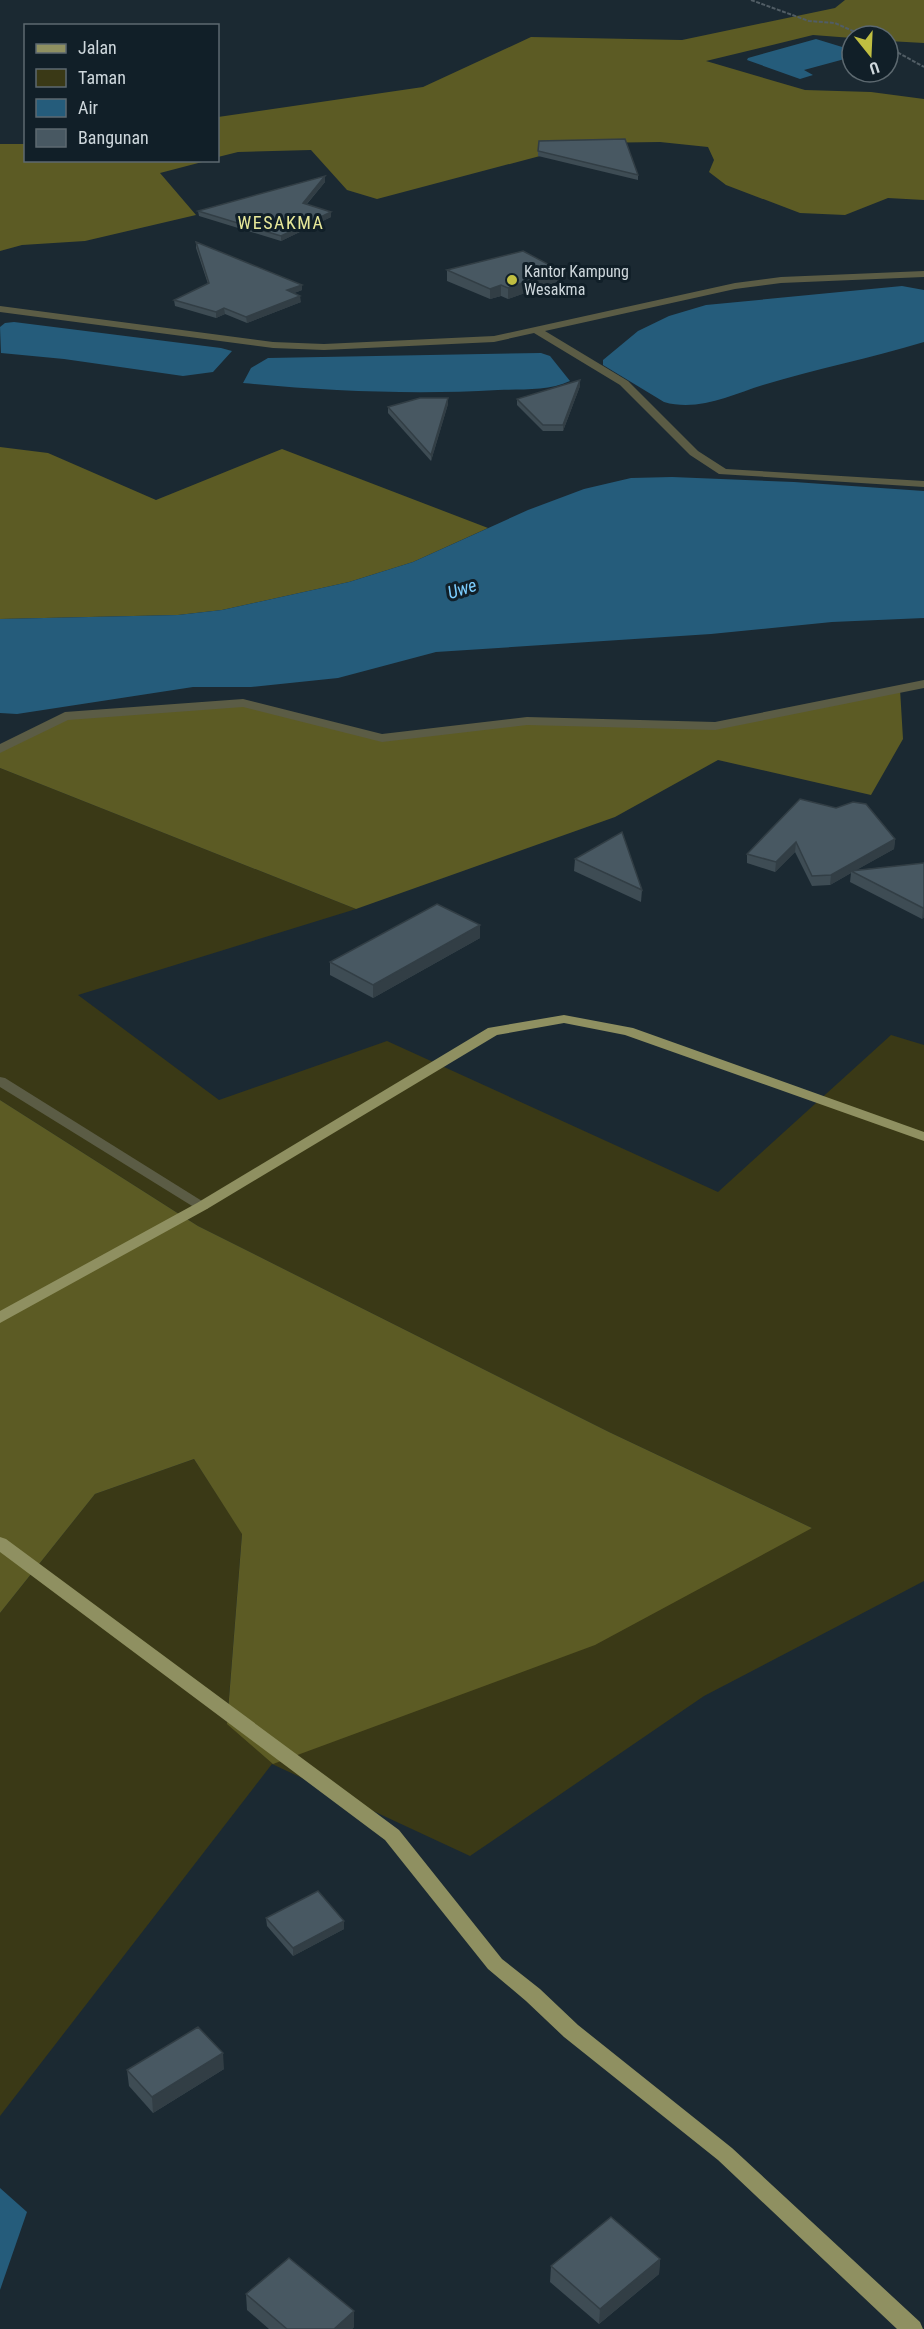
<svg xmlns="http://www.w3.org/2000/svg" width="924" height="2329" font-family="'Roboto Condensed',sans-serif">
	<rect width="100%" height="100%" fill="#1b2932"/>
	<path fill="#3a3916" d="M0 768 356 909 78 995 219 1100 387 1041 718 1192 891 1035 924 1045V1581L704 1696 470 1856 272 1764 0 2116V1613L95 1494 194 1459 242 1533 227 1723 812 1528 609 1432 198 1226 0 1100Z"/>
	<g fill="#5c5b24">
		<path d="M845 0H924V43L888 41V36H852V38L813 35 706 61 805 90 871 92 924 99V200L888 198 845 215 800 213 726 185 709 172 714 160 708 147 660 142 589 143 377 199 347 190 311 150 238 152 218 157V117L423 87 531 37 682 40 835 8Z"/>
		<path d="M0 144H25L26 160 206 161 160 173 196 215 85 241 22 245 0 251Z"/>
		<path d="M0 447 48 453 156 500 282 449 488 528 413 562 349 582 222 610 178 615 0 619Z"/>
		<path d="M900 689 903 739 871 795 718 760 615 817 356 909 0 768V749L65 716 243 703 382 738 527 721 715 726Z"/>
		<path d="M0 1100 198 1226 609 1432 812 1528 595 1645 273 1764 227 1724 242 1534 194 1459 95 1494 0 1613Z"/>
	</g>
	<g fill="#255c7b">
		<path d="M816 39 852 50V57L804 70 813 75 800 79 747 60 748 58Z"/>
		<path d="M902 286 924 290V342C871 358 816 369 763 385 731 395 698 412 664 402L603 365V360L638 331 669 316 706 305Z"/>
		<path d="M14 322 221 348 232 351 213 372 183 376 64 359 1 353 0 327 5 323Z"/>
		<path d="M541 353 550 356 570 381C549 391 521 389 498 390 413 395 327 391 243 383L251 368 268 358Z"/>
		<path d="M672 477 794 482 924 491V618L832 622 711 634 436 652 338 678 251 687H193L17 714 0 713V619L178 615 222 610 349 582 413 562 528 510 584 489 631 478Z"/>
		<path d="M0 2188 27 2212 0 2290Z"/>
	</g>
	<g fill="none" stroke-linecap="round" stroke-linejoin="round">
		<g stroke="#515d65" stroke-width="2" stroke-dasharray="4 1.5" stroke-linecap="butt">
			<path d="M751 0 809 21 835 23 864 36"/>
			<path d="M888 47 924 67"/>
		</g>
		<g fill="#5b5c45" fill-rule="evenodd">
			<path d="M924 271V277L781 283 735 289 545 331 628 381 698 451 726 469 924 481V487L719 474 690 455 620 385 534 333 494 342 324 350 273 348 0 312V306L273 342 324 344 494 336 735 283 781 277Z"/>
			<path d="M924 680V688L715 730 527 725 382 742 243 707 68 720 0 753V744L65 712 243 699 382 734 527 717 715 722Z"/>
			<path d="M0 1077 5 1078 210 1206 207 1209H197L0 1087Z"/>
		</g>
		<g fill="#8f9061" fill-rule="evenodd">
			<path d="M564 1015 633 1028 924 1132V1141L625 1035 564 1023 497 1035 207 1209 0 1323V1311L197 1203 488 1028Z"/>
			<path d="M0 1537 6 1539 399 1830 502 1959 540 1989 578 2025 732 2148 920 2322 923 2329H897L718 2160 564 2037 526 2001 488 1969 385 1840 0 1552Z"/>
		</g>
	</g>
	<g fill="#3e4c54">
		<path d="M538 151 638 175V180L538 156Z"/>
		<path d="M325 176V182L307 204 331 217 281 241 199 216 198 211Z"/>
		<path d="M196 242 302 285V290L294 293 301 302 247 323 225 314 216 318 175 306 174 300 208 284 196 248Z"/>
		<path d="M447 270H559V281L508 299 501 296 490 299 447 281Z"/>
		<path d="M580 386 563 431H543L517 405V399Z"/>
		<path d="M448 404 431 461 388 413V407Z"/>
		<path d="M800 799 895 839 894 849 856 870 924 863V917L922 919 850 882 851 873 830 885 812 886 795 852 775 872 747 863V854Z"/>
		<path d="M575 859 642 890 641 902 574 871Z"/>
		<path d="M480 925V938L373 998 330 975V962Z"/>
		<path d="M266 1918 344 1921V1929L293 1956 267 1926Z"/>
		<path d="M224 2069 153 2113 129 2086 127 2070Z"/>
		<path d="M660 2259 659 2274 599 2324 550 2282 551 2266Z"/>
		<path d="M246 2294 354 2327 352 2329H269L247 2310Z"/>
	</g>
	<g fill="#323e45">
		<path d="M325 176V182L303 208V203Z"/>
		<path d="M331 212V217L281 241V236Z"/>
		<path d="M559 270V281L508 299V288Z"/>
		<path d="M302 285V290L287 296V290Z"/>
		<path d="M501 285V296L490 299V289Z"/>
		<path d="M300 296 301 302 247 323 246 317Z"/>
		<path d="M224 308 225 314 216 318V312Z"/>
		<path d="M580 380V386L563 431V425Z"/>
		<path d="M448 398V404L431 461V455Z"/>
		<path d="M895 839 894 849 853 872 851 871V873L830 885 831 875Z"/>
		<path d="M796 842 795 852 775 872 776 862Z"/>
		<path d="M924 907V917L922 919 923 908Z"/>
		<path d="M480 925V938L373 998V985Z"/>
		<path d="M344 1921V1929L293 1956V1948Z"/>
		<path d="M223 2053 224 2069 153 2113 152 2097Z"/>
		<path d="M660 2259 659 2274 599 2324 600 2309Z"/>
		<path d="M354 2311V2327L352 2329H334Z"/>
	</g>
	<g fill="#485862" stroke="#323e45" stroke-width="1.5">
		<path d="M625 139 638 175 538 151 539 141Z"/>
		<path d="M325 176 303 203 331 212 281 236 198 211Z"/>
		<path d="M196 242 302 285 287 290 300 296 246 317 224 308 216 312 174 300 209 283Z"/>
		<path d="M523 251 559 270 508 288 501 285 490 289 447 270Z"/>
		<path d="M580 380 563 425H543L517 399Z"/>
		<path d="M420 398H448L431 455 388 407Z"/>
		<path d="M800 799 836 808 853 802 866 804 895 839 831 875 812 876 796 842 776 862 747 854Z"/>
		<path d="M622 832 642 890 575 859Z"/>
		<path d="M924 863V907L923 908 851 871Z"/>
		<path d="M437 904 480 925 373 985 330 962Z"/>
		<path d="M318 1891 344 1921 293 1948 266 1918Z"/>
		<path d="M198 2027 223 2053 152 2097 127 2070Z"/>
		<path d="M611 2217 660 2259 600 2309 551 2266Z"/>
		<path d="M289 2258 354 2311 334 2329H287L246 2294Z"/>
	</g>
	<circle fill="#c0be41" stroke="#111f28" stroke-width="2" cx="512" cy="280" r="6"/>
	<g text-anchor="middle" stroke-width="6" stroke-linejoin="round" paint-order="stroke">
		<g font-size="16" fill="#ced7dc" stroke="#111f28" text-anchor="start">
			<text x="524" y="277">Kantor Kampung<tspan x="524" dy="18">Wesakma</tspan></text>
		</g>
		<g font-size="18" letter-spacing="1.5" fill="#e7e899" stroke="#111f28">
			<text x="281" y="229">WESAKMA</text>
		</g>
		<g font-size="18" font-style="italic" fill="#7bcdfe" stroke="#111f28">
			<text transform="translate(462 589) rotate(-18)" y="6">Uwe</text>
		</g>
	</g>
	<rect x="24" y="24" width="195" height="138" fill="#111f28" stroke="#5d6970" stroke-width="1.5"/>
	<rect x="36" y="44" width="30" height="9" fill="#8f9061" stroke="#5d6970" stroke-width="1.5"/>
	<text x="78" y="54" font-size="18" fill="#ced7dc">Jalan</text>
	<rect x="36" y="69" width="30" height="18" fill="#3a3916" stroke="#5d6970" stroke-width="1.5"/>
	<text x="78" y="84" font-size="18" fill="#ced7dc">Taman</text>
	<rect x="36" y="99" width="30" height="18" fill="#255c7b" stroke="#5d6970" stroke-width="1.5"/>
	<text x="78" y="114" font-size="18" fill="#ced7dc">Air</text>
	<rect x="36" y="129" width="30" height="18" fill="#485862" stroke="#5d6970" stroke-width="1.5"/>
	<text x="78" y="144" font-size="18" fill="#ced7dc">Bangunan</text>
	<g transform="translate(870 54) rotate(162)"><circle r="28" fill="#111f28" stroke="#5d6970" stroke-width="1.5"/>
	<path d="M0-4.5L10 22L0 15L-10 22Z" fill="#c0be41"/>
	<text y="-9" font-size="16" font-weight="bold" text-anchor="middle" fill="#ced7dc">U</text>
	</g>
</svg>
